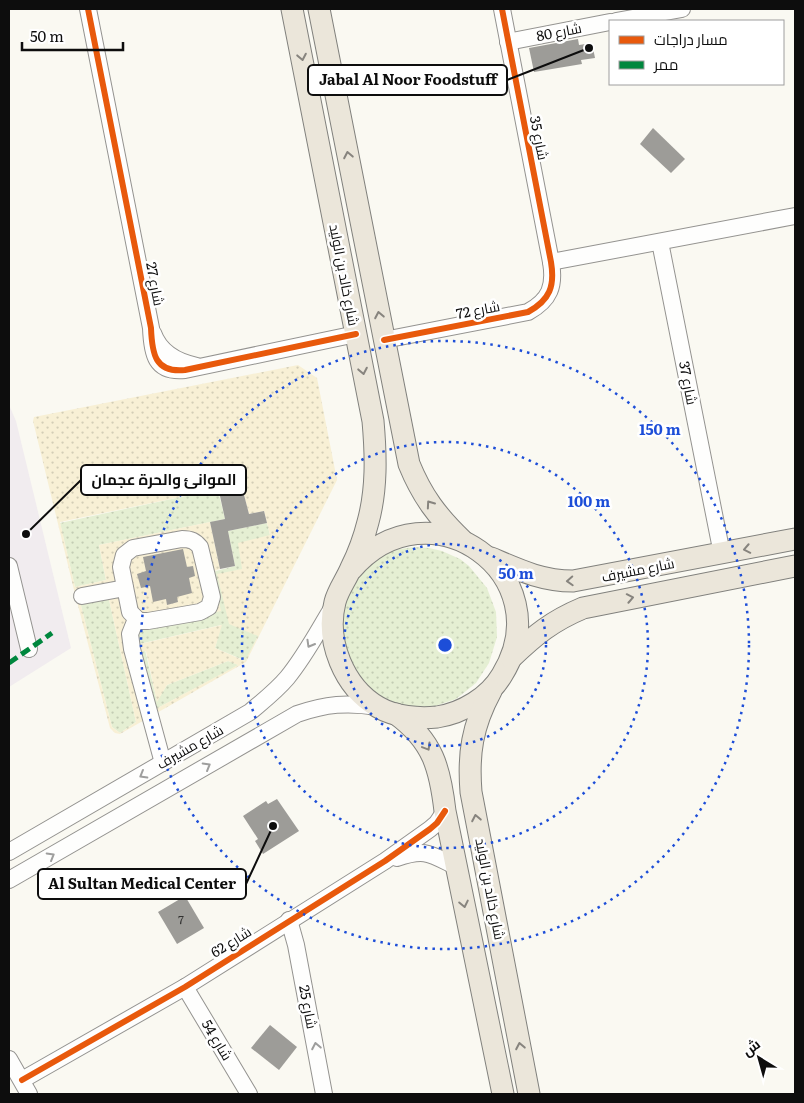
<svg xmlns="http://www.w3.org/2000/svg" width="804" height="1103" font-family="Literata,Cairo,serif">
	<defs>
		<pattern id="grass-dots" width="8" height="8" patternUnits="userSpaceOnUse" patternTransform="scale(1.25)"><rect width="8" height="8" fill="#e5efd3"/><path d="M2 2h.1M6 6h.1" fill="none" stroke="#c3ccb4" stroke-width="1.8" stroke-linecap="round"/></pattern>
		<pattern id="sand-dots" width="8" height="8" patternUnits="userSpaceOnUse" patternTransform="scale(1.25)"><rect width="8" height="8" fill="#f8f0d5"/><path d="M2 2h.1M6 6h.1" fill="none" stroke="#d3cdb6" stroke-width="1.8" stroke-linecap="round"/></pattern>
	</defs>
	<rect width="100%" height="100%" fill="#faf9f2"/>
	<path fill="#f1ecef" d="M9 405 16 421 71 648 9 687Z"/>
	<g fill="url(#grass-dots)">
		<path d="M216 482 225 519 99 545 106 580 75 587 60 523 190 495 189 487Z"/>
		<path d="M267 523 270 535 258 636 246 661 215 648 221 625 135 645 133 629 212 572 235 566 228 531Z"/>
		<path d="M414 547 429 548 442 551 460 559 469 566 487 588 496 612 497 637 489 663 476 683 456 699 429 708 389 705 356 682 336 617 359 572 385 554 400 549Z"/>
		<path d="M108 595 136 722 120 733 112 727 79 598Z"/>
		<path d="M145 650 157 701 167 685 228 661 239 665 152 711 138 652Z"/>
	</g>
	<path fill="url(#sand-dots)" fill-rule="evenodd" d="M298 365 317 378 337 480 246 662 120 734 115 733 110 728 75 594 33 421 34 417ZM216 482 220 496 243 491 249 514 264 511 270 535 238 543 242 569 217 574 229 624 258 636 245 661 215 648 222 625 136 645 134 629 221 611 212 572 220 569 210 522 99 545 106 580 75 587 60 522 190 495 189 487ZM108 595 136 722 120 733 112 727 79 598ZM146 651 157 702 167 685 228 661 238 665 152 711 139 652Z"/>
	<g fill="#9d9c98">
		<path d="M578 39 579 45 592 43 595 58 581 60 582 64 534 72 529 48Z"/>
		<path d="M653 128 685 159 671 173 640 144Z"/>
		<path d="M243 491 249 514 264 511 267 523 228 531 235 566 220 569 210 522 225 519 220 496Z"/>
		<path d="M183 549 187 567 193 566 195 576 189 578 192 593 177 597 178 602 167 605 166 599 153 602 150 586 141 588 137 574 146 571 143 557Z"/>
		<path d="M277 799 299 831 263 854 255 841 258 839 243 816 266 801 268 804Z"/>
		<path d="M185 896 204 928 177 944 158 912Z"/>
		<path d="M270 1025 297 1047 279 1070 251 1048Z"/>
	</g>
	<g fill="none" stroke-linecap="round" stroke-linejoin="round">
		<g stroke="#949390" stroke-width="18">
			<g id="minor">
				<path d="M88 9 151 328C152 354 155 373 185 370L356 334"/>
				<path d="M616 21 682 9"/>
				<path d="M508 42 610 22"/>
				<path d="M660 242 722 554"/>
				<path d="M551 262 795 216"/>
				<path d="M153 333C160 353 177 362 197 366"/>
				<path d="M384 340 528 312C550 300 555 286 551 262L502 9"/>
				<path d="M182 539C191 539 195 541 200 547L212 597 209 607 200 612 148 621H139L130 612 121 567 124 555 133 548Z"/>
				<path d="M9 566 29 649"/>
				<path d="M82 596 125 588"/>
				<path d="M136 619 130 634 132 649 163 763"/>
				<path d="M9 852 250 712C263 701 276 691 287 678 306 655 319 629 334 605"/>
				<path d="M397 858C426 848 430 854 457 867"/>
				<path d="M9 880 297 714C326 704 347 702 378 707"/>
				<path d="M289 920 296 945 324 1094"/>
				<path d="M185 987 249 1094"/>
				<path d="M9 1059 29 1094"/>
				<path d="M22 1080 185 987 385 861 430 829 437 823 445 811"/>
			</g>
		</g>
		<g stroke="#81817d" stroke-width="23">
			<g id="major">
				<path d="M292 9 373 421C376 455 377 489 368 522 364 538 358 554 351 568 346 580 338 590 335 602 325 641 344 687 378 707 395 717 419 719 437 717 463 713 489 697 502 675 563 576 430 478 351 570"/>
				<path d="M319 9 409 464C422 496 437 516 462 540"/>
				<path d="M491 558C519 570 542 581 573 581L795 539"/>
				<path d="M511 658C535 635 552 621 583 608L795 566"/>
				<path d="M491 691C472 726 468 754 471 792L529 1094"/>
				<path d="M396 714C433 741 440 768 445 811L503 1094"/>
			</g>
		</g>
		<use href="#minor" stroke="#fefefd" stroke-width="16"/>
		<use href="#major" stroke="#ebe6da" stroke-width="21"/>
		<path stroke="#00873e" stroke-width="5" stroke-dasharray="10 5" stroke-linecap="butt" d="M9 663 52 633"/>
		<g stroke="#fff" stroke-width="9">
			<g id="cycleway">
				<path d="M88 9 151 328C152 354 155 373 185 370L356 334"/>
				<path d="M384 340 528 312C550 300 555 286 551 262L502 9"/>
				<path d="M22 1080 185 987 385 861 430 829 437 823 445 811"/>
			</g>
		</g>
		<use href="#cycleway" stroke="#e8590c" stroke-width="6"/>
	</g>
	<defs><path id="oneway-chevron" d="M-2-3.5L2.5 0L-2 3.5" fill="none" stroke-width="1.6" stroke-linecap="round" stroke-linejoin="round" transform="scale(1.25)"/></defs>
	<g stroke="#87847e">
		<use href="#oneway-chevron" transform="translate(302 57) rotate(79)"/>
		<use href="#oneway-chevron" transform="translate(348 155) rotate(-101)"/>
		<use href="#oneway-chevron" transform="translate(379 315) rotate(-101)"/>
		<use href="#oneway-chevron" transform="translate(363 371) rotate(79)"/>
		<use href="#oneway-chevron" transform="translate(430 504) rotate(-125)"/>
		<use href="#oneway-chevron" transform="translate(747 549) rotate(169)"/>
		<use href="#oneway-chevron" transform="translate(570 581) rotate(177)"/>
		<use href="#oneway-chevron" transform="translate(630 598) rotate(-11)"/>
		<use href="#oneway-chevron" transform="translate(427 747) rotate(59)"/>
		<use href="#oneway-chevron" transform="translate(476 818) rotate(-101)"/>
		<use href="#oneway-chevron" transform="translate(464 904) rotate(78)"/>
		<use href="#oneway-chevron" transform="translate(520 1046) rotate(-101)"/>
	</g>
	<g stroke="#9e9e9d">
		<use href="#oneway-chevron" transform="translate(310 644) rotate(120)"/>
		<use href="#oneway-chevron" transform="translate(207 766) rotate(-30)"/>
		<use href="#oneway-chevron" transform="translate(143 775) rotate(150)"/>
		<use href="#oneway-chevron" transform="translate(51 856) rotate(-30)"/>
		<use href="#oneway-chevron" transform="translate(316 1046) rotate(-101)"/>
	</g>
	<g fill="none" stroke="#1d4ed8" stroke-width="2.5" stroke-dasharray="2.5 5">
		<circle cx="445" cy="645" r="101"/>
		<circle cx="445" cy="645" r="203"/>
		<circle cx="445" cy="645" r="304"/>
	</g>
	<g text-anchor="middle" stroke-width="5" stroke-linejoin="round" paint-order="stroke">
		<g font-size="11" fill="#313130">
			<text x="181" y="924">7</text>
		</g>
		<g font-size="14" fill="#0d0d0d" stroke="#fff">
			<text transform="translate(559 32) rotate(-11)" y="5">شارع 80</text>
			<text transform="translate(539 138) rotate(79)" y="5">شارع 35</text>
			<text transform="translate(344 275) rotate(79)" y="5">شارع خالد بن الوليد</text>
			<text transform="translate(155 284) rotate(79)" y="5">شارع 27</text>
			<text transform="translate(478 310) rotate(-11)" y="5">شارع 72</text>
			<text transform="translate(688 383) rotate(79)" y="5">شارع 37</text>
			<text transform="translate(638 570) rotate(-11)" y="5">شارع مشيرف</text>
			<text transform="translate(190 747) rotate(-30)" y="5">شارع مشيرف</text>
			<text transform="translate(490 889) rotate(79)" y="5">شارع خالد بن الوليد</text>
			<text transform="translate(231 942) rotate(-32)" y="5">شارع 62</text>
			<text transform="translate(308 1007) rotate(79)" y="5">شارع 25</text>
			<text transform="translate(217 1040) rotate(59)" y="5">شارع 54</text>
		</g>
	</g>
	<circle cx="445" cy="645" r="8" fill="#1d4ed8" stroke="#fff" stroke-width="2.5"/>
	<g font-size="15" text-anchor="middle" font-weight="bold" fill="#1d4ed8" stroke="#fff" stroke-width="5" stroke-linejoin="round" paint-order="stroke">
		<text x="660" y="435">150 m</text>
		<text x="589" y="507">100 m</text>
		<text x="516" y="579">50 m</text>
	</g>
	<path fill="none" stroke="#0d0d0d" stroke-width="2" d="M589 48L507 80M26 534L81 480M273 826L246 884"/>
	<g fill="#0d0d0d" stroke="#fff" stroke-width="2">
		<circle cx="589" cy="48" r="5"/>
		<circle cx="26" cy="534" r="5"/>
		<circle cx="273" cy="826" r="5"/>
	</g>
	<g fill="#fff" stroke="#0d0d0d" stroke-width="2">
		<rect x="308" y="65" width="199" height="30" rx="5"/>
		<rect x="81" y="465" width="165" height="30" rx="5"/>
		<rect x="38" y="869" width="208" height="30" rx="5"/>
	</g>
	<g font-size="15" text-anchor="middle" font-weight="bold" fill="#0d0d0d">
		<text x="408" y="85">Jabal Al Noor Foodstuff</text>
		<text x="164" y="485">الموانئ والحرة عجمان</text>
		<text x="142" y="889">Al Sultan Medical Center</text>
	</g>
	<rect width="804" height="1103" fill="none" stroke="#0d0d0d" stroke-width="20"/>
	<rect x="609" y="20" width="175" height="65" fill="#ffffff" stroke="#9e9e9e"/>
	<rect x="619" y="36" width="25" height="8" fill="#e8590c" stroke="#9e9e9e"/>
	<text x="654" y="45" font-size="15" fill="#0d0d0d">مسار دراجات</text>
	<rect x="619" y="61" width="25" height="8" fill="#00873e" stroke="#9e9e9e"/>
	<text x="654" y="70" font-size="15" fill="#0d0d0d">ممر</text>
	<g transform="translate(759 1058) rotate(323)" stroke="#ffffff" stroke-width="4" paint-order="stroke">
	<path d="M0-4L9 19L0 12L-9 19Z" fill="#0d0d0d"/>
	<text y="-8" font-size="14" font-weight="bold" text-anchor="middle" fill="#0d0d0d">ش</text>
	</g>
	<path d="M22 42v8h101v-8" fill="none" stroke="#0d0d0d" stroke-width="2.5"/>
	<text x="30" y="42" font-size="15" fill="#0d0d0d" stroke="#ffffff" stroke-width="4" paint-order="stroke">50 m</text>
</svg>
